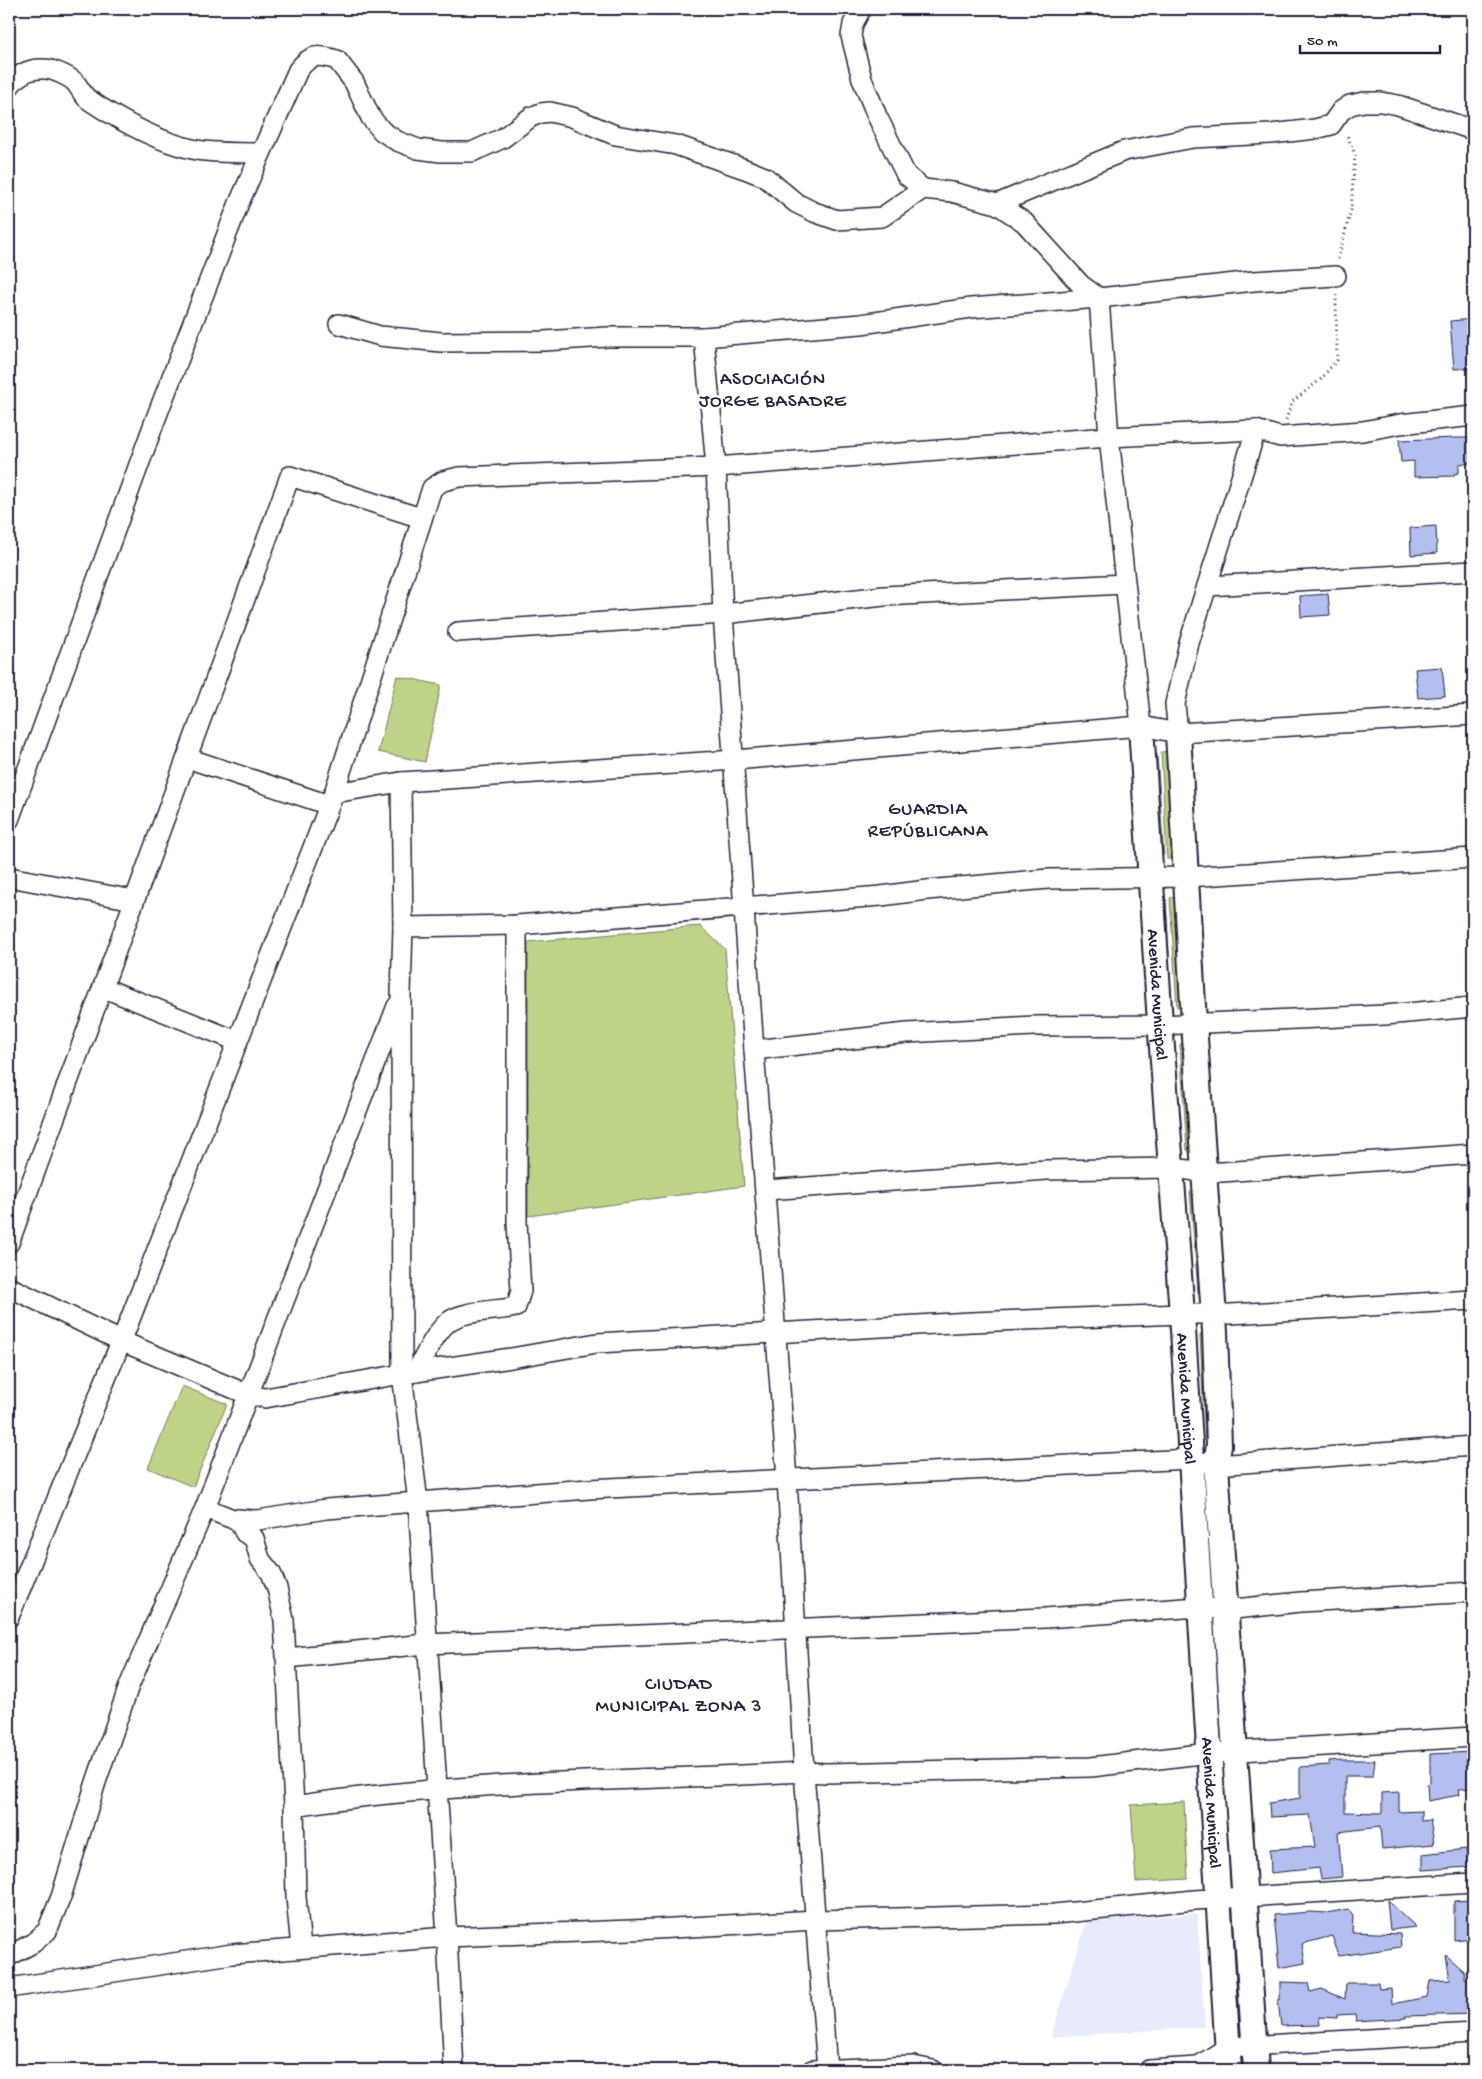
<svg xmlns="http://www.w3.org/2000/svg" width="1482" height="2079" font-family="'Gochi Hand',sans-serif">
	<rect width="100%" height="100%" fill="#fff"/>
	<filter id="ink" filterUnits="userSpaceOnUse"><feTurbulence type="fractalNoise" baseFrequency=".02" numOctaves="2"/><feDisplacementMap in="SourceGraphic" scale="10" xChannelSelector="R" yChannelSelector="G"/><feConvolveMatrix kernelMatrix="1 2 1 2 8 2 1 2 1" color-interpolation-filters="sRGB"/></filter>
	<g filter="url(#ink)">
		<path fill="#e8ecfa" d="M1197 1914 1205 2027 1051 2037 1087 1920Z"/>
		<g fill="#bfd388" stroke="#707a62">
			<path d="M397 676 441 685 425 762 378 752Z"/>
			<path d="M1170 751 1174 859H1167L1161 752Z"/>
			<path d="M1150 754H1157L1164 855H1158Z"/>
			<path d="M1178 897 1184 1007H1177L1170 898Z"/>
			<path d="M1159 899H1166L1172 1008H1166Z"/>
			<path d="M700 926 725 949 744 1186 528 1216V942Z"/>
			<path d="M1186 1043 1193 1150H1187L1180 1044Z"/>
			<path d="M1190 1192 1197 1193 1203 1293H1198Z"/>
			<path d="M1200 1335H1206L1208 1441H1205Z"/>
			<path d="M182 1386 227 1404 193 1487 148 1468Z"/>
			<path d="M1212 1634 1217 1635 1221 1723H1218Z"/>
			<path d="M1222 1776H1225L1233 1872 1228 1873Z"/>
			<path d="M1184 1802 1188 1879 1136 1882 1131 1805Z"/>
			<path d="M1231 1916 1236 1918 1242 2019 1237 2021Z"/>
		</g>
		<g fill="#b2bfef" stroke="#22223b">
			<path d="M1473 319V368L1454 369 1450 321Z"/>
			<path d="M1457 438H1473V463L1459 464V473L1454 474V476L1414 477V461L1401 462 1399 440Z"/>
			<path d="M1436 526 1437 553 1411 555 1410 528Z"/>
			<path d="M1328 594 1330 615 1301 617 1300 596Z"/>
			<path d="M1442 667 1445 696 1418 698 1415 669Z"/>
			<path d="M1473 1752V1788L1458 1789 1459 1795 1428 1801 1427 1784 1430 1783V1754Z"/>
			<path d="M1341 1760H1375L1373 1776H1345V1812L1382 1813V1793L1399 1792V1812L1421 1811V1821L1430 1820 1434 1844 1382 1849 1380 1827 1338 1832 1342 1877 1321 1879 1319 1868 1271 1873 1270 1849 1315 1847 1310 1815 1270 1817 1269 1803 1300 1798V1767L1329 1765V1761Z"/>
			<path d="M1466 1849 1468 1867 1423 1870V1854Z"/>
			<path d="M1387 1900 1416 1927 1390 1930Z"/>
			<path d="M1471 1900 1473 1912V1938L1454 1940V1901Z"/>
			<path d="M1348 1909 1353 1916 1352 1932 1400 1934 1401 1947 1339 1956 1332 1936 1302 1944 1305 1963 1279 1968 1274 1915 1310 1912 1327 1913Z"/>
			<path d="M1446 1955 1464 1971 1465 1978H1467L1468 1981 1472 1982 1473 2014 1405 2016 1406 2018 1356 2021 1355 2014 1337 2015V2018L1319 2017 1320 2025 1281 2026 1278 2000H1280V1982L1308 1983 1310 1992 1322 1989 1345 1999 1346 1983H1378L1379 1989 1391 1988 1392 2004 1427 1997 1430 1981 1450 1980Z"/>
		</g>
		<g fill="none" stroke-linecap="round" stroke-linejoin="round">
			<g stroke="#22223b" stroke-width="22">
				<g id="minor">
					<path d="M861 9 853 24 851 36 862 79 877 116 906 175 923 189"/>
					<path d="M9 87C17 75 28 68 44 69 53 69 68 76 75 82 80 88 83 96 89 100 119 120 156 141 192 149 214 154 237 152 260 153"/>
					<path d="M997 204 1124 151 1193 138 1271 134 1315 129 1331 125 1341 111 1350 105 1364 102H1381L1398 105 1473 130"/>
					<path d="M339 324 380 336 441 342 544 341 607 337H704L861 324 971 308 1099 298 1254 281 1336 276"/>
					<path d="M704 337 716 467 723 614 754 1050 787 1479 804 1772 827 2070"/>
					<path d="M1207 586 1473 571"/>
					<path d="M458 632 723 614 884 596 1125 584"/>
					<path d="M1178 733 1175 704 1189 643 1256 430"/>
					<path d="M187 758 329 805"/>
					<path d="M401 782 403 927 401 993 402 1374 418 1502 447 1937 454 2070"/>
					<path d="M334 793 401 782 735 760 1141 726 1178 733 1473 715"/>
					<path d="M9 820 156 418 239 203 298 70C311 54 317 54 337 60L354 82 371 118 382 131 397 141 418 149 441 152H472L503 138 531 117 541 113 550 112 572 117 615 135 676 145 745 169 765 177 796 203 814 212 837 220 882 217 923 189 952 192 997 204 1024 222 1081 285 1099 298 1109 437 1141 726"/>
					<path d="M9 877 134 900"/>
					<path d="M403 927 517 925 881 896 927 890 1048 879 1187 877 1473 858"/>
					<path d="M104 988 237 1041"/>
					<path d="M754 1050 907 1033 1034 1026 1160 1025 1385 1015 1473 1007"/>
					<path d="M766 1190 1047 1170 1172 1168 1205 1172H1222L1473 1154"/>
					<path d="M9 1243 290 476 421 518"/>
					<path d="M9 1287 121 1341 249 1395 265 1398 402 1374 511 1358 597 1343 971 1322 1182 1314H1231L1473 1300"/>
					<path d="M416 1372C425 1356 434 1334 448 1322 463 1310 498 1311 516 1307L521 1291 517 1222V925"/>
					<path d="M205 1508 233 1519 258 1520 326 1509 589 1489 1190 1459 1216 1465 1473 1446"/>
					<path d="M238 1519 245 1533 254 1538 260 1559 271 1573 277 1588 284 1620 294 1806 296 1897 301 1948"/>
					<path d="M9 1617 129 1322 334 793 432 488 443 481 459 477 716 467 1109 437 1256 430 1280 437 1363 431 1400 424 1473 416"/>
					<path d="M287 1658 426 1644 1045 1618 1199 1607 1225 1610 1301 1602 1473 1592"/>
					<path d="M294 1806C462 1780 634 1781 804 1772L826 1773 1091 1767 1209 1753 1473 1737"/>
					<path d="M9 1956 33 1943 47 1931 61 1897 96 1782 129 1686 205 1508 397 1006"/>
					<path d="M9 1988 232 1954 447 1937 656 1929 816 1920 1054 1914 1195 1900 1473 1883"/>
					<path d="M812 2070 913 2066 933 2070"/>
					<path d="M1149 2070 1197 2067 1228 2047 1473 2033"/>
				</g>
			</g>
			<g stroke="#22223b" stroke-width="28">
				<g id="tertiary">
					<path id="s1" d="M1141 726 1159 1008 1182 1314 1229 2070"/>
					<path d="M1178 733 1194 1023 1215 1332 1219 1445 1216 1465 1256 2070"/>
				</g>
			</g>
			<g stroke="#22223b" stroke-width="3" stroke-dasharray="1 4" stroke-linecap="butt">
				<path d="M1338 259 1351 210 1355 154 1346 133"/>
				<path d="M1286 420 1292 402 1321 379 1337 360 1336 295"/>
			</g>
			<use href="#minor" stroke="#fff" stroke-width="19"/>
			<use href="#tertiary" stroke="#fff" stroke-width="24"/>
		</g>
	</g>
	<g text-anchor="middle" stroke-width="4.5" stroke-linejoin="round" paint-order="stroke">
		<g font-size="18" fill="#22223b" stroke="#fff">
			<text dy="6" stroke="none"><textPath href="#s1" startOffset="269">Avenida Municipal</textPath></text>
			<text dy="6" stroke="none"><textPath href="#s1" startOffset="674">Avenida Municipal</textPath></text>
			<text dy="6" stroke="none"><textPath href="#s1" startOffset="1079">Avenida Municipal</textPath></text>
		</g>
		<g font-size="19" letter-spacing="1" fill="#22223b" stroke="#fff">
			<text x="773" y="384">ASOCIACIÓN<tspan x="773" dy="22">JORGE BASADRE</tspan></text>
			<text x="928" y="814">GUARDIA<tspan x="928" dy="22">REPÚBLICANA</tspan></text>
			<text x="679" y="1689">CIUDAD<tspan x="679" dy="22">MUNICIPAL ZONA 3</tspan></text>
		</g>
	</g>
	<rect width="1482" height="2079" fill="none" stroke="#fff" stroke-width="30"/>
	<rect x="15" y="15" width="1452" height="2049" fill="none" stroke="#22223b" stroke-width="2" filter="url(#ink)"/>
	<path d="M1300 45v8h140v-8" fill="none" stroke="#22223b" stroke-width="2.5"/>
	<text x="1307" y="45" font-size="15" fill="#22223b" stroke="#ffffff" stroke-width="4" paint-order="stroke">50 m</text>
</svg>
